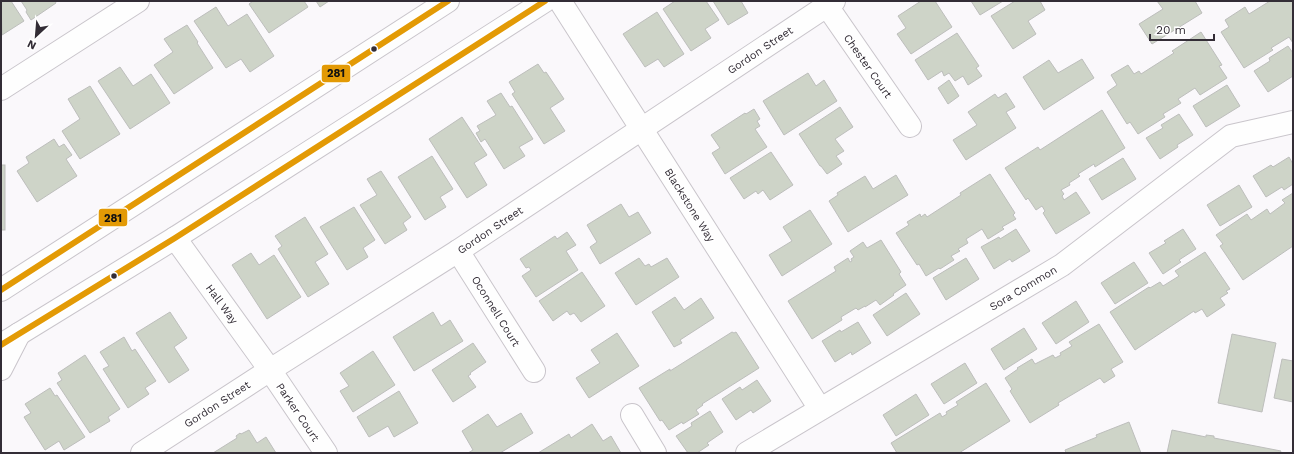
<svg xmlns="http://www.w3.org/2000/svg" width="1294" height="454" font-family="'Work Sans',sans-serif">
	<rect width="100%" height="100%" fill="#faf8fb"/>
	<g fill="#ced4c8" stroke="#bdbebc">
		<path d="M1 1H11L24 21 2 35Z"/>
		<path d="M21 1H55L56 3 31 20 26 12 27 10Z"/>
		<path d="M253 1H304L308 7 269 33 249 4Z"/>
		<path d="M316 1H329L320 7Z"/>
		<path d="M675 1H706L719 20 705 29 711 38 691 51 663 9Z"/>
		<path d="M713 1H741L748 13 728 25Z"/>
		<path d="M921 1H935L952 27 911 54 897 34 906 28 898 16Z"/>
		<path d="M971 1H1003L980 15Z"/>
		<path d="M1015 1H1040L1045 10 1028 21 1036 34 1013 49 991 16Z"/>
		<path d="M1157 1H1195L1202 13 1152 44 1139 24 1163 9Z"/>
		<path d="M1270 1H1293V43L1289 37 1271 48 1273 50 1244 68 1221 32 1229 27 1225 20 1245 7 1249 14Z"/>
		<path d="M216 7 228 26 247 14 274 56 250 72 241 59 226 68 194 21Z"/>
		<path d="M657 12 684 54 664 67 658 59 645 67 623 34Z"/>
		<path d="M187 25 198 42 197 43 213 68 174 94 154 65 173 52 164 39Z"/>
		<path d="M1201 32 1222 65 1219 66 1227 78 1200 95 1195 88 1178 99 1181 103 1163 114 1165 117 1138 134 1130 122 1127 124 1107 92 1117 85 1111 75 1128 65 1134 74 1139 71 1141 74 1174 53 1172 51Z"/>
		<path d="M957 33 979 66 976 68 982 76 968 85 963 76 955 81 949 73 944 76 942 71 928 80 915 60Z"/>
		<path d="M1288 46 1293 53V76L1268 92 1254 71 1270 61 1269 58Z"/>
		<path d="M1082 59 1094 78 1044 110 1023 77 1049 60 1058 73Z"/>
		<path d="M538 64 544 73 546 72 564 99 550 108 565 131 544 144 512 94 515 92 509 82Z"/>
		<path d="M120 67 133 86 151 74 170 103 130 129 98 81Z"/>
		<path d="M808 73 816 86 824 80 837 101 784 135 763 101Z"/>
		<path d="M949 80 959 96 948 104 938 88Z"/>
		<path d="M1227 85 1240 106 1206 127 1193 106Z"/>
		<path d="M90 86 120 134 80 159 62 131 80 119 68 99Z"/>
		<path d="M501 93 510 107 512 106 533 139 519 147 525 156 504 169 485 139 481 142 476 133 480 131 477 126 496 115 487 101Z"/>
		<path d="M1006 93 1015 107 1006 112 1016 128 966 160 953 140 977 125 968 112 995 94 998 98Z"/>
		<path d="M840 107 853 127 835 139 844 151 836 156 842 164 827 174 821 166H820L799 134Z"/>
		<path d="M754 109 760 119 757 121 760 126 755 129 767 147 725 174 712 153 720 148 711 135 745 113 746 114Z"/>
		<path d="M1102 110 1125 148 1095 167 1094 164 1078 174 1080 176 1069 183 1070 185 1061 190 1064 194 1062 196 1064 200 1076 192 1090 213 1056 234 1043 213 1045 211 1042 206 1036 210 1028 198 1026 200 1005 168 1038 147 1040 150Z"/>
		<path d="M1179 114 1193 135 1177 145 1178 147 1160 159 1146 138 1163 128 1161 125Z"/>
		<path d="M462 117 487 155 474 163 487 185 467 198 429 139Z"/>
		<path d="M54 139 59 147 64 144 72 155 66 159 77 176 37 202 17 171 29 163 26 157Z"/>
		<path d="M771 152 793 185 770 200 763 190 758 194 756 191 744 199 730 178Z"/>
		<path d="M432 156 453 189 440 197 446 207 425 220 398 177Z"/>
		<path d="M1289 157 1293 164V184L1284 190 1282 187 1266 197 1253 176 1271 165 1273 167Z"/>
		<path d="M1123 158 1136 179 1102 200 1089 179Z"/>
		<rect x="1" y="165" width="4" height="65"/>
		<path d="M381 171 411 217 403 223 407 230 385 244 360 205 377 195 367 179Z"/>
		<path d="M990 174 1015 213 1013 215 1016 219 1002 227 1004 229 988 239 982 229 966 239 968 243 958 249 960 251 951 256 954 260 940 269 939 268 926 276 919 264 917 265 896 233 909 225 907 222 920 214 921 217 925 214 927 217 961 195 960 193Z"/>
		<path d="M896 175 908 195 848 232 829 201 838 195 837 193 865 176 873 189Z"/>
		<path d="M1239 185 1252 207 1220 226 1207 205Z"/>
		<path d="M1293 193V246L1243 280 1220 246 1223 244 1216 235 1247 214 1251 220 1267 209 1270 214 1285 203 1282 200Z"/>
		<path d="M621 204 629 217 638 212 651 233 600 264 590 247 597 242 587 225Z"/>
		<path d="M354 207 375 240 363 248 368 257 347 270 320 227Z"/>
		<path d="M810 210 832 244 782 276 769 255 792 241 783 227Z"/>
		<path d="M305 217 328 254 315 262 329 284 308 297 278 249 282 246 275 236Z"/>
		<path d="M1016 229 1030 251 1012 262 1010 259 994 269 981 247 999 237 1000 239Z"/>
		<path d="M1183 229 1196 249 1179 260 1181 262 1163 274 1149 253 1166 243 1164 241Z"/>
		<path d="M567 232 576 245 566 251 578 270 536 297 522 276 531 270 529 267 526 268 520 259 555 236 557 239Z"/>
		<path d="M881 240 901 272 899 274 906 285 893 294 894 295 880 305 876 300 865 307V306L858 310 856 308 841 317 842 320 812 339 788 301 836 271 834 267 848 258 850 262 852 261 851 259 854 257 850 251 863 242 867 248Z"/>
		<path d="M1205 252 1230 289 1226 291 1228 293 1220 298 1225 305 1207 317 1202 309 1195 313 1194 311 1135 350 1110 312 1149 287 1150 288 1160 282 1163 286 1179 276 1175 271Z"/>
		<path d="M251 253 259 265 274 255 301 297 267 319 232 265Z"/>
		<path d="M639 258 645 266 649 264 651 267 667 258 679 277 636 305 615 273Z"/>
		<path d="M966 258 979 279 946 300 933 278Z"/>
		<path d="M1134 262 1148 283 1115 304 1101 283Z"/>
		<path d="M582 272 605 306 581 322 574 313 570 315 567 311 553 321 539 301Z"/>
		<path d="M906 293 920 314 887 336 873 315Z"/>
		<path d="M675 297 684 310 701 298 714 318 680 340 682 343 674 347 652 312Z"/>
		<path d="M1076 301 1089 322 1056 344 1042 323Z"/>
		<path d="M170 312 187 338 174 347 189 370 169 383 136 333Z"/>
		<path d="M433 312 441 326 450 320 463 341 414 371 393 337Z"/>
		<path d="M858 322 871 343 852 355 851 352 835 362 822 341 840 330 841 332Z"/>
		<path d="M1099 324 1123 362 1111 369 1115 376 1104 383 1100 378 1058 403 1059 405 1030 423 1010 391 1012 389 1005 378 1018 369 1017 368 1032 359 1035 364 1053 355 1055 358 1061 355 1060 353 1072 346 1069 342Z"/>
		<path d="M1024 328 1037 349 1004 370 991 349Z"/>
		<path d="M732 332 734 333 736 332 759 368 702 404 703 405 696 410 699 414 683 424 682 422 669 430 662 420 660 421 639 388 670 369V371Z"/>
		<path d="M617 333 639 366 589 398 576 378 600 363 591 350Z"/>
		<path d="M1232 334 1276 343 1262 412 1218 403Z"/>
		<path d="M124 337 132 351 135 349 156 381 145 388 149 394 128 408 103 369 109 366 100 352Z"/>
		<path d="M473 343 486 362 470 373 471 374 468 376 476 387 453 402 432 370Z"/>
		<path d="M373 351 395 385 353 412 340 391 349 386 340 373Z"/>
		<path d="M85 355 120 409 108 417 110 421 90 433 57 383 62 380 58 373Z"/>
		<path d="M1282 359 1293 361V402L1274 398Z"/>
		<path d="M965 363 977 383 944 404 931 384Z"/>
		<path d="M757 380 771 401 753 413 751 410 736 420 722 399 740 387 742 390Z"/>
		<path d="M986 383 1010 421 959 453H897L891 443 940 413 942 417 947 414 946 412 958 405 956 402Z"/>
		<path d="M50 388 55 396 57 395 85 437 64 450 59 441 45 450 24 417 31 413 25 404Z"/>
		<path d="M399 391 418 423 394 437 388 426 369 437 357 417Z"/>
		<path d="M916 394 929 415 896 436 883 415Z"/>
		<path d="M710 411 723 432 707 443 709 445 697 453H688L676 436 692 426 691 423Z"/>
		<path d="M521 413 533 433 500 453H468L473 450 462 431 488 414 497 427Z"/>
		<path d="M1129 422 1141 453H1066L1065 450 1097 437 1096 435Z"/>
		<path d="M592 424 603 441 611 436 621 453H538L569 434 571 438Z"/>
		<path d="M249 430 257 443 266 437 276 453H213L237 438 236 436 240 433 241 434Z"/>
		<path d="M1172 430 1206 437V435L1214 436V438L1281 451 1280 453H1167Z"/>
	</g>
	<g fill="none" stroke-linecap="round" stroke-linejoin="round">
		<g stroke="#c9c5cb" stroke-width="24">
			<g id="minor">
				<path d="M560 1 820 409"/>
				<path d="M827 6 910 126"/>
				<path d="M1 89 138 1"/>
				<path d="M175 238 270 370 326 453"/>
				<path d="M458 251 534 371"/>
				<path d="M632 415 655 453"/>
				<path d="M142 453 270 370 458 251 834 1"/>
				<path d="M747 453 1062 265 1231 136 1293 122"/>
			</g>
		</g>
		<g stroke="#c9c5cb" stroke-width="24">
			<g id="major">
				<path d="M1 290 448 1"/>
				<path d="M1 345 175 238 545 1"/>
				<path d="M1 369 19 334"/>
			</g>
		</g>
		<use href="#minor" stroke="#fefefe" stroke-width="22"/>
		<use href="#major" stroke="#fefefe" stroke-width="22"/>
		<g stroke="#fff" stroke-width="9">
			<g id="bus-1">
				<path d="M1 290 448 1"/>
				<path d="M1 345 175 238 545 1"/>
			</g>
		</g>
		<use href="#bus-1" stroke="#e39a05" stroke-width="6"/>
	</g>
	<g fill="#332d36" stroke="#fff" stroke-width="1.5">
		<circle cx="374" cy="49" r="3.5"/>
		<circle cx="114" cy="276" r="3.5"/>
	</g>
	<g text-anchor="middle" stroke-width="3" stroke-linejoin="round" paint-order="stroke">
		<g font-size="11" fill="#332d36" stroke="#fff">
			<text transform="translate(760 50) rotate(-34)" y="4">Gordon Street</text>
			<text transform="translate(868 66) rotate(55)" y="4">Chester Court</text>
			<text transform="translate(690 205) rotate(58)" y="4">Blackstone Way</text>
			<text transform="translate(490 230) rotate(-34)" y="4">Gordon Street</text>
			<text transform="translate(1023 288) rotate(-31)" y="4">Sora Common</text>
			<text transform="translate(222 304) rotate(54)" y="4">Hall Way</text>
			<text transform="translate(496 311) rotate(58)" y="4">Oconnell Court</text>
			<text transform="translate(217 404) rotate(-33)" y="4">Gordon Street</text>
			<text transform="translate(298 412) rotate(56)" y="4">Parker Court</text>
		</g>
	</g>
	<g stroke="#fff" stroke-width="1.5">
		<rect x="321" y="64" width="30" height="19" rx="4" fill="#e39a05"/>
		<rect x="98" y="208" width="30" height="19" rx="4" fill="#e39a05"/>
	</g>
	<g font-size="11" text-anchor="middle" font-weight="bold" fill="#111">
		<text x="336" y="77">281</text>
		<text x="113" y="222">281</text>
	</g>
	<rect width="1294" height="454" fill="none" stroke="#332d36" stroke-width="4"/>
	<g transform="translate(36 36) rotate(206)" stroke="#ffffff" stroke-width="3" paint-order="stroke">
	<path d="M0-3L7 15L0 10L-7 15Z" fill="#332d36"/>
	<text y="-6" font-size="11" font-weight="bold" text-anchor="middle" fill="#332d36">N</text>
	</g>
	<path d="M1150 34v6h64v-6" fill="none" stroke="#332d36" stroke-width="2"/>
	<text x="1156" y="34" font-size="12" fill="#332d36" stroke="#ffffff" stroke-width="3" paint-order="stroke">20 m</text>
</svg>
